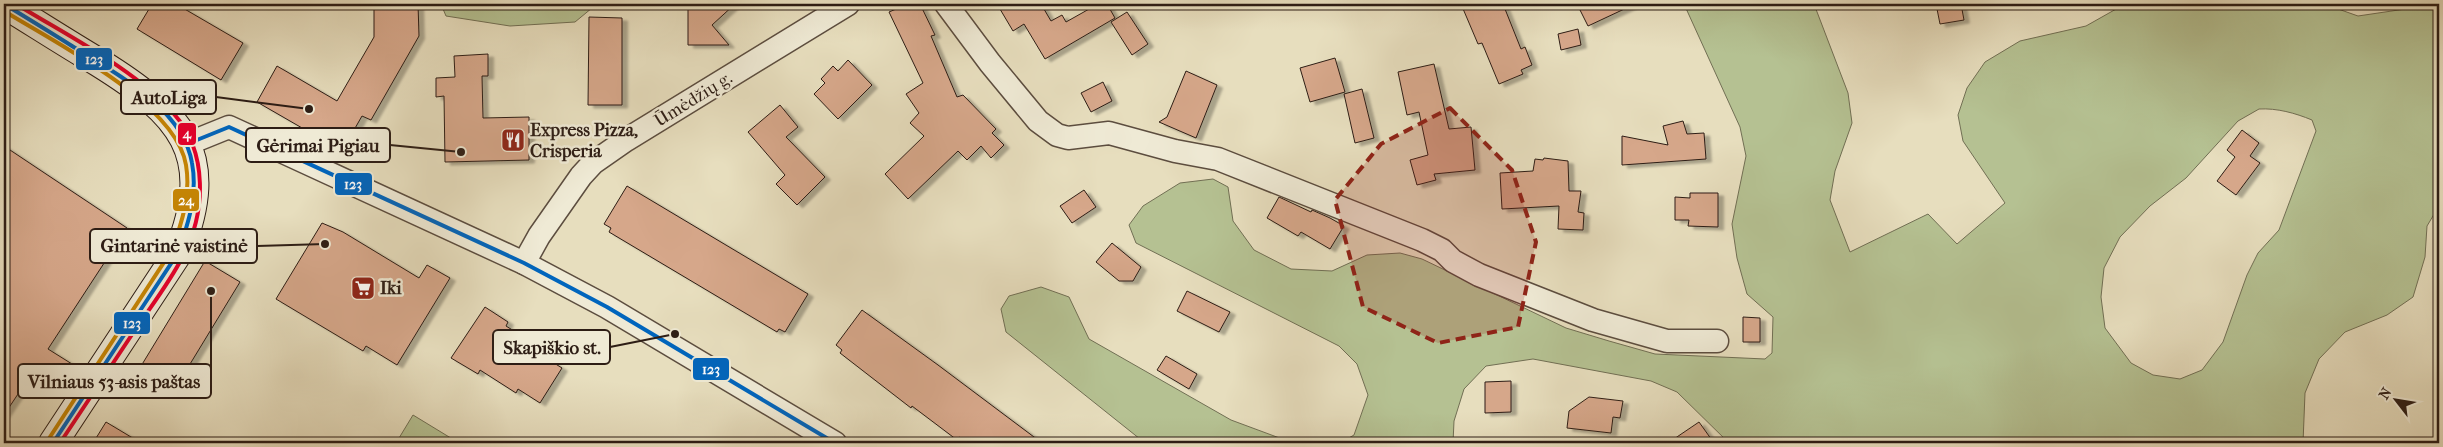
<svg xmlns="http://www.w3.org/2000/svg" width="2443" height="447" font-family="'IM FELL French Canon',serif">
	<defs>
		<filter id="shadow"><feDropShadow dx="5.5" dy="3" stdDeviation="1" flood-color="#0004"/></filter>
	</defs>
	<rect width="100%" height="100%" fill="#e7debe"/>
	<filter id="stains"><feTurbulence type="fractalNoise" baseFrequency=".004" numOctaves="4"/><feColorMatrix values="0 0 0 0 .2 0 0 0 0 .09 0 0 0 0 .02 0 0 0 .5 -.17"/></filter>
	<radialGradient id="worn" r=".72"><stop offset=".6" stop-color="#630" stop-opacity="0"/><stop offset="1" stop-color="#630" stop-opacity=".3"/></radialGradient>
	<g fill="#b5c192" stroke="#716f54" fill-rule="evenodd">
		<path d="M441 4H615L592 8 575 22 510 26 446 16Z"/>
		<path d="M1684 4H1814L1848 93 1852 123 1835 171 1830 200 1850 252 1928 214 1957 244 2005 203 1963 141 1958 115 1967 88 1985 62 2020 41 2086 26 2125 4H2324L2358 16 2439 4V206L2427 226 2425 257 2413 297 2387 315 2345 332 2319 359 2305 393 2303 443H1729L1677 392 1651 381 1533 359 1486 366 1464 389 1454 421 1453 443H1340L1354 435 1368 395 1357 364 1339 346 1136 243 1129 225 1143 206 1180 183 1213 179 1228 187 1233 221 1254 250 1291 269 1332 271 1367 255 1400 253 1422 259 1566 328 1609 341 1655 354 1765 359 1772 353 1773 317 1747 294 1737 258 1732 224 1746 156 1740 127ZM2259 109C2277 108 2295 113 2312 120L2316 131 2279 230 2258 253 2247 275 2223 342 2202 370 2180 379 2153 375 2131 363 2105 328 2101 297 2104 268 2120 237 2150 206 2186 178 2238 121Z"/>
		<path d="M1041 287 1069 297 1089 339 1231 420 1293 443H1145L1006 332 1001 309 1009 296Z"/>
		<path d="M413 415 459 443H396Z"/>
	</g>
	<g fill="#d6a78a" stroke="#2d1d15" filter="url(#shadow)">
		<path d="M152 4H176L243 43 221 80 137 29Z"/>
		<path d="M374 4H418L419 36 371 120 362 116 342 151 257 102 277 66 337 101 374 37Z"/>
		<path d="M688 4H735L712 25 729 45H688Z"/>
		<path d="M908 4H920L935 35 931 36 957 97 963 95 996 129 992 133 1004 145 991 158 981 146 967 160 958 151 908 199 885 174 924 136 910 123 919 113 906 94 923 83 889 12Z"/>
		<path d="M997 4H1041L1051 21 1062 15 1066 22 1098 4H1107L1115 18 1045 59 1024 24 1013 31Z"/>
		<path d="M1461 4H1503L1521 49 1525 47 1532 65 1521 70 1523 74 1499 84 1482 43 1478 44Z"/>
		<path d="M1577 4H1635L1588 26Z"/>
		<path d="M1936 4H1961L1964 20 1940 24Z"/>
		<path d="M1127 12 1148 44 1132 55 1111 22Z"/>
		<path d="M589 17 622 18V105H588Z"/>
		<path d="M1578 29 1581 45 1561 50 1558 34Z"/>
		<path d="M488 54V76H482L483 118 529 117V160L445 162 444 96 436 97V78L455 77 454 56Z"/>
		<path d="M1335 58 1345 92 1310 102 1300 68Z"/>
		<path d="M848 60 872 85 838 119 814 94 825 83 821 79 833 66 838 71Z"/>
		<path d="M1434 64 1449 129 1471 127 1475 170 1434 174 1436 180 1417 185 1410 160 1428 155 1419 112 1407 115 1398 72Z"/>
		<path d="M1186 71 1217 85 1196 138 1159 122 1167 117Z"/>
		<path d="M1103 82 1112 101 1091 112 1081 93Z"/>
		<path d="M1362 89 1374 138 1355 143 1344 94Z"/>
		<path d="M780 105 798 127 786 137 825 177 797 205 776 184 785 175 748 132Z"/>
		<path d="M1683 121 1687 134 1704 133 1706 159 1622 165V136L1668 145 1663 126Z"/>
		<path d="M2242 130 2259 143 2250 156 2260 163 2236 195 2217 181 2235 157 2227 150Z"/>
		<path d="M4 146 127 228 48 349 80 369 68 387 36 367 4 415Z"/>
		<path d="M1544 158 1568 161 1569 191H1581L1578 212 1584 213 1583 230 1558 229 1559 206 1502 209 1500 173 1533 171 1535 159 1543 160Z"/>
		<path d="M627 186 808 294 785 332 779 329 777 332 609 232 611 228 604 224Z"/>
		<path d="M1084 190 1096 207 1072 223 1060 206Z"/>
		<path d="M1690 193H1718V227L1688 226 1689 220H1675V197L1690 198Z"/>
		<path d="M1279 197 1311 212 1312 210 1330 218 1344 226 1330 249 1301 232 1298 236 1267 218Z"/>
		<path d="M322 223 343 232 419 278 427 265 450 278 397 365 366 346 363 351 276 299Z"/>
		<path d="M1112 243 1141 267 1133 281H1119L1096 262Z"/>
		<path d="M205 261 240 282 173 392 138 371Z"/>
		<path d="M1187 291 1230 312 1219 332 1177 311Z"/>
		<path d="M485 307 508 322 506 326 541 348 538 353 562 368 540 403 518 389 516 393 480 370 478 374 451 358Z"/>
		<path d="M862 310 938 365 1042 443H968L959 437 957 440 912 406 911 408 840 353 842 350 836 345Z"/>
		<path d="M1743 317 1760 318V342H1743Z"/>
		<path d="M1166 356 1197 374 1189 389 1157 370Z"/>
		<path d="M1511 381V412L1485 413V382Z"/>
		<path d="M1589 397 1623 401 1620 418 1613 417 1611 433 1567 428 1569 411Z"/>
		<path d="M106 422 141 443H93Z"/>
		<path d="M1699 422 1714 443H1668Z"/>
	</g>
	<g fill="none" stroke-linecap="round" stroke-linejoin="round">
		<g stroke="#5c4d3f" stroke-width="25">
			<g id="street">
				<path d="M946 4 990 63 1038 121 1057 135 1068 138 1109 133 1175 151 1218 159 1422 240 1442 250 1453 261 1479 275 1593 320 1667 341H1717"/>
				<path d="M187 144 229 127 524 263 607 307 835 443"/>
				<path d="M524 263 539 236 581 176 593 163 626 140 848 4"/>
			</g>
		</g>
		<g stroke="#2d1d15" stroke-width="30">
			<path id="secondary" d="M4 4C35 23 66 43 98 62 180 113 219 153 178 253L53 443"/>
		</g>
		<use href="#street" stroke="#efead5" stroke-width="22"/>
		<use href="#secondary" stroke="#efead5" stroke-width="28"/>
		<g stroke="#efead5" stroke-width="8">
			<g id="bus-1">
				<path d="M4 4C27 18 50 32 72 46 115 73 183 108 192 163 198 195 188 224 178 253L53 443"/>
				<path d="M187 144 229 127 524 263 607 307 835 443"/>
			</g>
		</g>
		<g stroke="#efead5" stroke-width="8">
			<path id="bus-2" d="M4 11C54 42 176 103 186 165 191 195 182 222 172 250L48 440"/>
		</g>
		<g stroke="#efead5" stroke-width="8">
			<path id="bus-3" d="M16 4C66 35 135 69 174 114 208 152 206 212 183 256 169 284 148 310 131 336 108 371 84 407 60 443"/>
		</g>
		<use href="#bus-1" stroke="#0065bd" stroke-width="4"/>
		<use href="#bus-2" stroke="#c48405" stroke-width="4"/>
		<use href="#bus-3" stroke="#e4002b" stroke-width="4"/>
	</g>
	<path fill="#8f2418" fill-opacity="0.2" stroke="#8f2418" stroke-width="4" stroke-dasharray="10 6" stroke-linejoin="round" d="M1450 108 1512 170 1536 242 1518 327 1438 343 1363 307 1335 200 1381 144Z"/>
	<defs>
		<g id="restaurant-square" transform="scale(1.25)"><rect x="-9" y="-9" width="18" height="18" rx="4" fill="#8f2418" stroke="#efead5"/><path d="M-5-6h1v4h1v-4h1v4h1v-4h1v5L-1.5 .5V6h-2V.5L-5-1ZM5-6V6H3V1.5H1.5Q1.5-4 5-6Z" fill="#fff"/></g>
		<g id="supermarket-square" transform="scale(1.25)"><rect x="-9" y="-9" width="18" height="18" rx="4" fill="#8f2418" stroke="#efead5"/><path d="M-6-5.5h2.5l.6 2H6L4.5 2H-2.5L-4.4-4H-6ZM-1.5 3.2a1.3 1.3 0 1 0 .1 0ZM3 3.2a1.3 1.3 0 1 0 .1 0Z" fill="#fff"/></g>
	</defs>
	<g fill-rule="evenodd">
		<use href="#restaurant-square" x="513" y="140"/>
		<use href="#supermarket-square" x="363" y="288"/>
	</g>
	<g text-anchor="middle" stroke-width="5" stroke-linejoin="round" paint-order="stroke">
		<g font-size="18" fill="#2d1d15" stroke="#efead5">
			<text transform="translate(693 99) rotate(-32)" y="6">Ūmėdžių g.</text>
		</g>
		<g font-size="18" font-weight="bold" fill="#2d1d15" stroke="#efead5" text-anchor="start">
			<text x="530" y="136">Express Pizza,<tspan x="530" dy="21">Crisperia</tspan></text>
			<text x="380" y="294">Iki</text>
		</g>
	</g>
	<path fill="none" stroke="#2d1d15" stroke-width="2" d="M309 109L216 97M461 152L390 145M325 244L257 246M675 334L610 347M211 291L211 381"/>
	<g fill="#2d1d15" stroke="#efead5" stroke-width="2">
		<circle cx="309" cy="109" r="5"/>
		<circle cx="461" cy="152" r="5"/>
		<circle cx="325" cy="244" r="5"/>
		<circle cx="675" cy="334" r="5"/>
		<circle cx="211" cy="291" r="5"/>
	</g>
	<g fill="#efead5" stroke="#2d1d15" stroke-width="2">
		<rect x="121" y="80" width="95" height="34" rx="5"/>
		<rect x="246" y="128" width="144" height="34" rx="5"/>
		<rect x="90" y="229" width="167" height="34" rx="5"/>
		<rect x="493" y="330" width="117" height="34" rx="5"/>
		<rect x="18" y="364" width="193" height="34" rx="5"/>
	</g>
	<g font-size="19" text-anchor="middle" font-weight="bold" fill="#2d1d15">
		<text x="169" y="104">AutoLiga</text>
		<text x="318" y="152">Gėrimai Pigiau</text>
		<text x="174" y="252">Gintarinė vaistinė</text>
		<text x="552" y="354">Skapiškio st.</text>
		<text x="114" y="388">Vilniaus 53-asis paštas</text>
	</g>
	<g stroke="#efead5" stroke-width="2">
		<rect x="75" y="47" width="38" height="24" rx="5" fill="#0065bd"/>
		<rect x="177" y="122" width="20" height="24" rx="5" fill="#e4002b"/>
		<rect x="334" y="172" width="39" height="24" rx="5" fill="#0065bd"/>
		<rect x="172" y="188" width="28" height="24" rx="5" fill="#c48405"/>
		<rect x="113" y="311" width="38" height="24" rx="5" fill="#0065bd"/>
		<rect x="692" y="357" width="38" height="24" rx="5" fill="#0065bd"/>
	</g>
	<g font-size="14" text-anchor="middle" font-weight="bold" fill="#fff">
		<text x="94" y="64">123</text>
		<text x="187" y="138">4</text>
		<text x="353" y="189">123</text>
		<text x="186" y="205">24</text>
		<text x="132" y="328">123</text>
		<text x="711" y="374">123</text>
	</g>
	<rect width="2443" height="447" fill="none" stroke="#e7debe" stroke-width="20"/>
	<rect x="5" y="5" width="2433" height="437" fill="none" stroke="#2d1d15" stroke-width="2.5"/>
	<rect x="10" y="10" width="2423" height="427" fill="none" stroke="#2d1d15"/>
	<g transform="translate(2396 400) rotate(301)" stroke="#efead5" stroke-width="4" paint-order="stroke">
	<path d="M0-4L9 19L0 12L-9 19Z" fill="#2d1d15"/>
	<text y="-8" font-size="14" font-weight="bold" text-anchor="middle" fill="#2d1d15">N</text>
	</g>
	<rect width="100%" height="100%" filter="url(#stains)"/>
	<rect width="100%" height="100%" fill="url(#worn)"/>
</svg>
